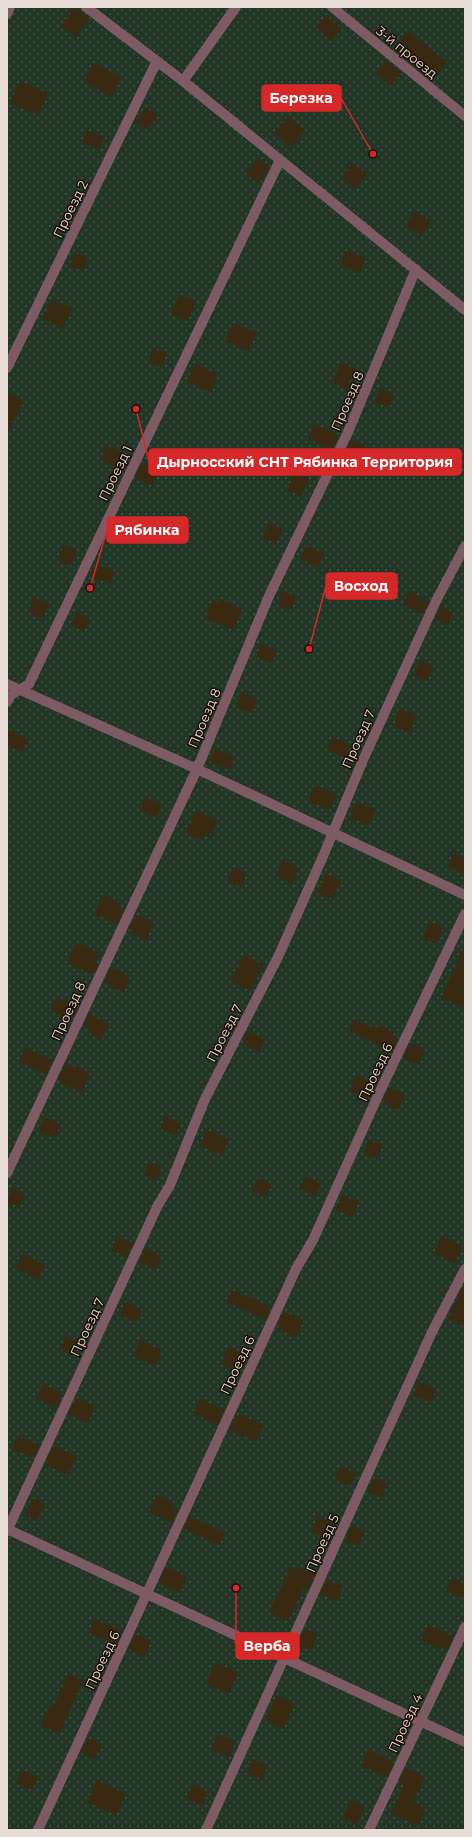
<svg xmlns="http://www.w3.org/2000/svg" width="472" height="1837" font-family="Montserrat,sans-serif">
	<defs>
		<pattern id="grass-dots" width="8" height="8" patternUnits="userSpaceOnUse"><rect width="8" height="8" fill="#223626"/><path d="M2 2h.1M6 6h.1" fill="none" stroke="#425345" stroke-width="1.8" stroke-linecap="round"/></pattern>
	</defs>
	<rect width="100%" height="100%" fill="#26170d"/>
	<rect fill="url(#grass-dots)" x="7" y="7" width="458" height="1823"/>
	<g fill="#392911">
		<path d="M74 8 89 19 76 37 61 26Z"/>
		<path d="M326 15 342 29 332 41 316 28Z"/>
		<path d="M408 31 447 62 438 73 417 57 411 63 396 51 403 44 400 42Z"/>
		<path d="M387 61 402 73 390 86 376 73Z"/>
		<path d="M94 63 122 78 111 97 84 81Z"/>
		<path d="M20 81 48 93 38 115 10 103Z"/>
		<path d="M146 107 158 116 147 130 136 122Z"/>
		<path d="M288 116 305 131 291 147 274 132Z"/>
		<path d="M87 130 104 137 99 150 82 143Z"/>
		<path d="M257 159 269 168 258 183 246 174Z"/>
		<path d="M352 163 367 174 355 189 341 177Z"/>
		<path d="M415 211 431 222 421 236 405 225Z"/>
		<path d="M347 250 366 259 359 274 340 265Z"/>
		<path d="M75 253 88 258 83 271 69 266Z"/>
		<path d="M179 295 196 302 188 321 171 314Z"/>
		<path d="M52 300 72 308 63 328 43 319Z"/>
		<path d="M233 323 257 333 248 351 225 341Z"/>
		<path d="M153 348 167 354 161 367 148 362Z"/>
		<path d="M341 363 356 369 347 389 333 382Z"/>
		<path d="M195 364 218 374 211 392 187 382Z"/>
		<path d="M380 388 394 394 389 407 375 402Z"/>
		<path d="M7 392 24 401 7 435Z"/>
		<path d="M314 424 339 435 332 450 308 439Z"/>
		<path d="M351 440 375 450 368 466 344 455Z"/>
		<path d="M107 445 131 457 124 471 100 460Z"/>
		<path d="M143 462 160 469 153 486 138 480V478L135 477Z"/>
		<path d="M295 473 309 479 301 496 287 490Z"/>
		<path d="M117 517 133 524 128 537 111 531Z"/>
		<path d="M269 523 283 530 276 544 262 537Z"/>
		<path d="M64 545 77 550 70 566 57 560Z"/>
		<path d="M306 546 324 553 318 567 300 559Z"/>
		<path d="M95 564 115 571 110 584 90 576Z"/>
		<path d="M282 591 297 597 291 610 277 604Z"/>
		<path d="M409 591 424 598 423 600 429 602 423 614 403 605Z"/>
		<path d="M34 597 49 604 43 619 28 612Z"/>
		<path d="M219 599 242 609 233 630 205 618 213 600 218 603Z"/>
		<path d="M441 607 453 612 448 625 435 619Z"/>
		<path d="M77 612 90 618 84 631 71 625Z"/>
		<path d="M261 644 277 650 272 663 256 657Z"/>
		<path d="M421 660 434 666 426 681 413 675Z"/>
		<path d="M242 692 258 699 252 713 236 706Z"/>
		<path d="M399 709 416 714 410 732 394 728Z"/>
		<path d="M7 729 28 739 22 752 7 745Z"/>
		<path d="M333 737 351 745 345 758 327 750Z"/>
		<path d="M215 748 235 758 229 770 209 761Z"/>
		<path d="M315 785 337 794 330 808 328 809 308 801Z"/>
		<path d="M145 797 162 805 156 818 140 810Z"/>
		<path d="M357 802 376 810 368 826 350 817Z"/>
		<path d="M196 811 218 821 212 835 206 832 202 840 186 833Z"/>
		<path d="M454 853 465 858V875L448 867Z"/>
		<path d="M283 860 299 869 292 884 275 876Z"/>
		<path d="M233 867 247 873 241 887 227 881Z"/>
		<path d="M326 874 341 880 333 899 318 893Z"/>
		<path d="M103 895 121 903 119 908 124 910 117 924 94 914Z"/>
		<path d="M136 915 154 922 146 941 133 935 134 931 129 929Z"/>
		<path d="M429 922 443 927 437 944 423 939Z"/>
		<path d="M76 942 99 953 95 962 98 964 93 975 67 963Z"/>
		<path d="M465 944V1008L441 998Z"/>
		<path d="M244 955 263 965 251 991 231 982Z"/>
		<path d="M110 968 130 976 124 992 108 986 109 983 105 981Z"/>
		<path d="M56 997 75 1005 74 1006 77 1008 72 1020 50 1011Z"/>
		<path d="M89 1014 109 1024 101 1040 87 1032 90 1027 84 1025Z"/>
		<path d="M354 1020 377 1029 379 1025 394 1032 392 1036 398 1038 392 1052 349 1030Z"/>
		<path d="M248 1032 265 1039 259 1052 243 1044Z"/>
		<path d="M410 1043 425 1049 418 1064 403 1058Z"/>
		<path d="M25 1048 53 1060 46 1074 19 1062Z"/>
		<path d="M67 1064 90 1072 82 1092 60 1083 61 1080 58 1079 65 1065 67 1066Z"/>
		<path d="M356 1075 376 1084 370 1098 349 1091Z"/>
		<path d="M390 1088 405 1095 398 1110 382 1103Z"/>
		<path d="M165 1116 181 1123 176 1135 160 1129Z"/>
		<path d="M44 1117 61 1124 55 1138 39 1132Z"/>
		<path d="M207 1130 229 1139 222 1155 200 1146Z"/>
		<path d="M369 1140 383 1145 377 1159 364 1154Z"/>
		<path d="M149 1162 162 1167 156 1181 144 1175Z"/>
		<path d="M305 1177 321 1183 316 1196 299 1189Z"/>
		<path d="M258 1178 272 1184 266 1197 252 1191Z"/>
		<path d="M12 1188 25 1193 19 1207 7 1202Z"/>
		<path d="M342 1195 359 1202 352 1217 336 1210Z"/>
		<path d="M442 1236 463 1246 455 1263 434 1253Z"/>
		<path d="M117 1237 133 1243 127 1257 111 1250Z"/>
		<path d="M145 1248 162 1256 156 1269 139 1262Z"/>
		<path d="M22 1254 45 1265 39 1279 16 1269Z"/>
		<path d="M465 1283V1327L448 1319Z"/>
		<path d="M232 1290 271 1307 265 1320 227 1302Z"/>
		<path d="M125 1302 142 1310 136 1322 120 1315Z"/>
		<path d="M283 1313 286 1314 287 1313 304 1320 296 1337 279 1329 280 1327 277 1325Z"/>
		<path d="M66 1336 80 1343 74 1356 60 1349Z"/>
		<path d="M141 1340 162 1351 155 1366 133 1356Z"/>
		<path d="M228 1347 243 1353 236 1370 221 1364Z"/>
		<path d="M419 1382 436 1390 431 1402 414 1395Z"/>
		<path d="M43 1384 63 1394 57 1408 36 1399Z"/>
		<path d="M77 1398 95 1406 88 1423 68 1414Z"/>
		<path d="M200 1399 224 1410 217 1425 193 1413Z"/>
		<path d="M239 1414 264 1425 256 1442 229 1430 236 1416 238 1417Z"/>
		<path d="M18 1436 40 1445 33 1458 12 1449Z"/>
		<path d="M55 1446 77 1457 68 1475 45 1464Z"/>
		<path d="M341 1466 356 1473 350 1486 335 1479Z"/>
		<path d="M375 1478 388 1483 381 1498 368 1492Z"/>
		<path d="M157 1495 174 1503 172 1508 178 1511 172 1523 149 1512Z"/>
		<path d="M33 1498 45 1504 37 1521 25 1515Z"/>
		<path d="M189 1516 225 1533 219 1545 184 1529Z"/>
		<path d="M318 1516 333 1523 326 1538 311 1531Z"/>
		<path d="M352 1525 365 1531 358 1546 345 1541Z"/>
		<path d="M291 1566 315 1574 308 1589 304 1587 288 1621 269 1613Z"/>
		<path d="M166 1567 187 1577 180 1593 159 1583Z"/>
		<path d="M452 1578 465 1584V1599L446 1591Z"/>
		<path d="M327 1580 343 1587 337 1601 320 1594Z"/>
		<path d="M94 1619 123 1631 116 1644 88 1633Z"/>
		<path d="M428 1625 454 1636 448 1649 442 1646 441 1649 421 1640Z"/>
		<path d="M304 1629 318 1635 311 1650 297 1645Z"/>
		<path d="M136 1634 151 1642 144 1657 128 1649Z"/>
		<path d="M215 1663 238 1672 229 1694 206 1684Z"/>
		<path d="M68 1674 84 1680 59 1734 40 1725 50 1705 54 1706Z"/>
		<path d="M277 1695 295 1704 283 1729 265 1720Z"/>
		<path d="M218 1734 235 1742 229 1757 211 1750Z"/>
		<path d="M88 1738 102 1744 95 1759 81 1753Z"/>
		<path d="M368 1749 394 1762 387 1777 361 1766Z"/>
		<path d="M252 1759 267 1766 262 1780 246 1772Z"/>
		<path d="M406 1768 425 1777 413 1802 426 1808 418 1826 391 1814 404 1785 399 1783Z"/>
		<path d="M22 1770 38 1777 32 1790 16 1783Z"/>
		<path d="M97 1780 126 1794 116 1815 87 1802Z"/>
		<path d="M193 1784 208 1792 202 1806 186 1798Z"/>
		<path d="M351 1800 365 1807 357 1825 342 1818Z"/>
	</g>
	<g fill="none" stroke-linecap="round" stroke-linejoin="round">
		<g stroke="#7e5b64" stroke-width="10">
			<path d="M86 7 183 81 465 310"/>
			<path d="M332 7 465 116"/>
			<path d="M7 14 10 7"/>
			<path d="M183 81 236 7"/>
			<path d="M7 368 157 61"/>
			<path d="M7 684 197 769 465 895"/>
			<path d="M7 702 11 695 29 684 280 160"/>
			<path d="M7 1173 197 769 269 596 348 432 416 269"/>
			<path d="M7 1529 465 1742"/>
			<path d="M7 1531 157 1207 170 1185 205 1099 278 957 324 854 363 760 436 601 465 546"/>
			<path d="M38 1830 296 1269 313 1240 381 1089 465 914"/>
			<path d="M206 1830 432 1332 465 1269"/>
			<path d="M369 1830 465 1627"/>
		</g>
	</g>
	<g text-anchor="middle" stroke-width="3" stroke-linejoin="round" paint-order="stroke">
		<g font-size="13" fill="#e9ded7" stroke="#1c0e05">
			<text transform="translate(407 52) rotate(39)" y="5">3-й проезд</text>
			<text transform="translate(70 209) rotate(-64)" y="5">Проезд 2</text>
			<text transform="translate(347 401) rotate(-67)" y="5">Проезд 8</text>
			<text transform="translate(115 473) rotate(-64)" y="5">Проезд 1</text>
			<text transform="translate(204 718) rotate(-67)" y="5">Проезд 8</text>
			<text transform="translate(358 739) rotate(-66)" y="5">Проезд 7</text>
			<text transform="translate(68 1011) rotate(-65)" y="5">Проезд 8</text>
			<text transform="translate(224 1033) rotate(-63)" y="5">Проезд 7</text>
			<text transform="translate(375 1072) rotate(-65)" y="5">Проезд 6</text>
			<text transform="translate(87 1327) rotate(-65)" y="5">Проезд 7</text>
			<text transform="translate(237 1365) rotate(-65)" y="5">Проезд 6</text>
			<text transform="translate(322 1543) rotate(-66)" y="5">Проезд 5</text>
			<text transform="translate(102 1660) rotate(-65)" y="5">Проезд 6</text>
			<text transform="translate(405 1723) rotate(-65)" y="5">Проезд 4</text>
		</g>
	</g>
	<path fill="none" stroke="#d62828" stroke-width="1.5" d="M373 154L341 98M136 409L149 462M90 588L107 530M309 649L326 586M236 1588L236 1646"/>
	<g fill="#d62828" stroke="#1c0e05" stroke-width="1.5">
		<circle cx="373" cy="154" r="4"/>
		<circle cx="136" cy="409" r="4"/>
		<circle cx="90" cy="588" r="4"/>
		<circle cx="309" cy="649" r="4"/>
		<circle cx="236" cy="1588" r="4"/>
	</g>
	<g fill="#d62828" stroke="#d62828" stroke-width="1.5">
		<rect x="262" y="85" width="79" height="26" rx="4"/>
		<rect x="149" y="449" width="312" height="26" rx="4"/>
		<rect x="107" y="517" width="81" height="26" rx="4"/>
		<rect x="326" y="573" width="71" height="26" rx="4"/>
		<rect x="236" y="1633" width="63" height="26" rx="4"/>
	</g>
	<g font-size="14" text-anchor="middle" font-weight="bold" fill="#fff">
		<text x="301" y="103">Березка</text>
		<text x="305" y="467">Дырносский СНТ Рябинка Территория</text>
		<text x="147" y="535">Рябинка</text>
		<text x="361" y="591">Восход</text>
		<text x="267" y="1651">Верба</text>
	</g>
	<rect width="472" height="1837" fill="none" stroke="#e9ded7" stroke-width="16"/>
</svg>
